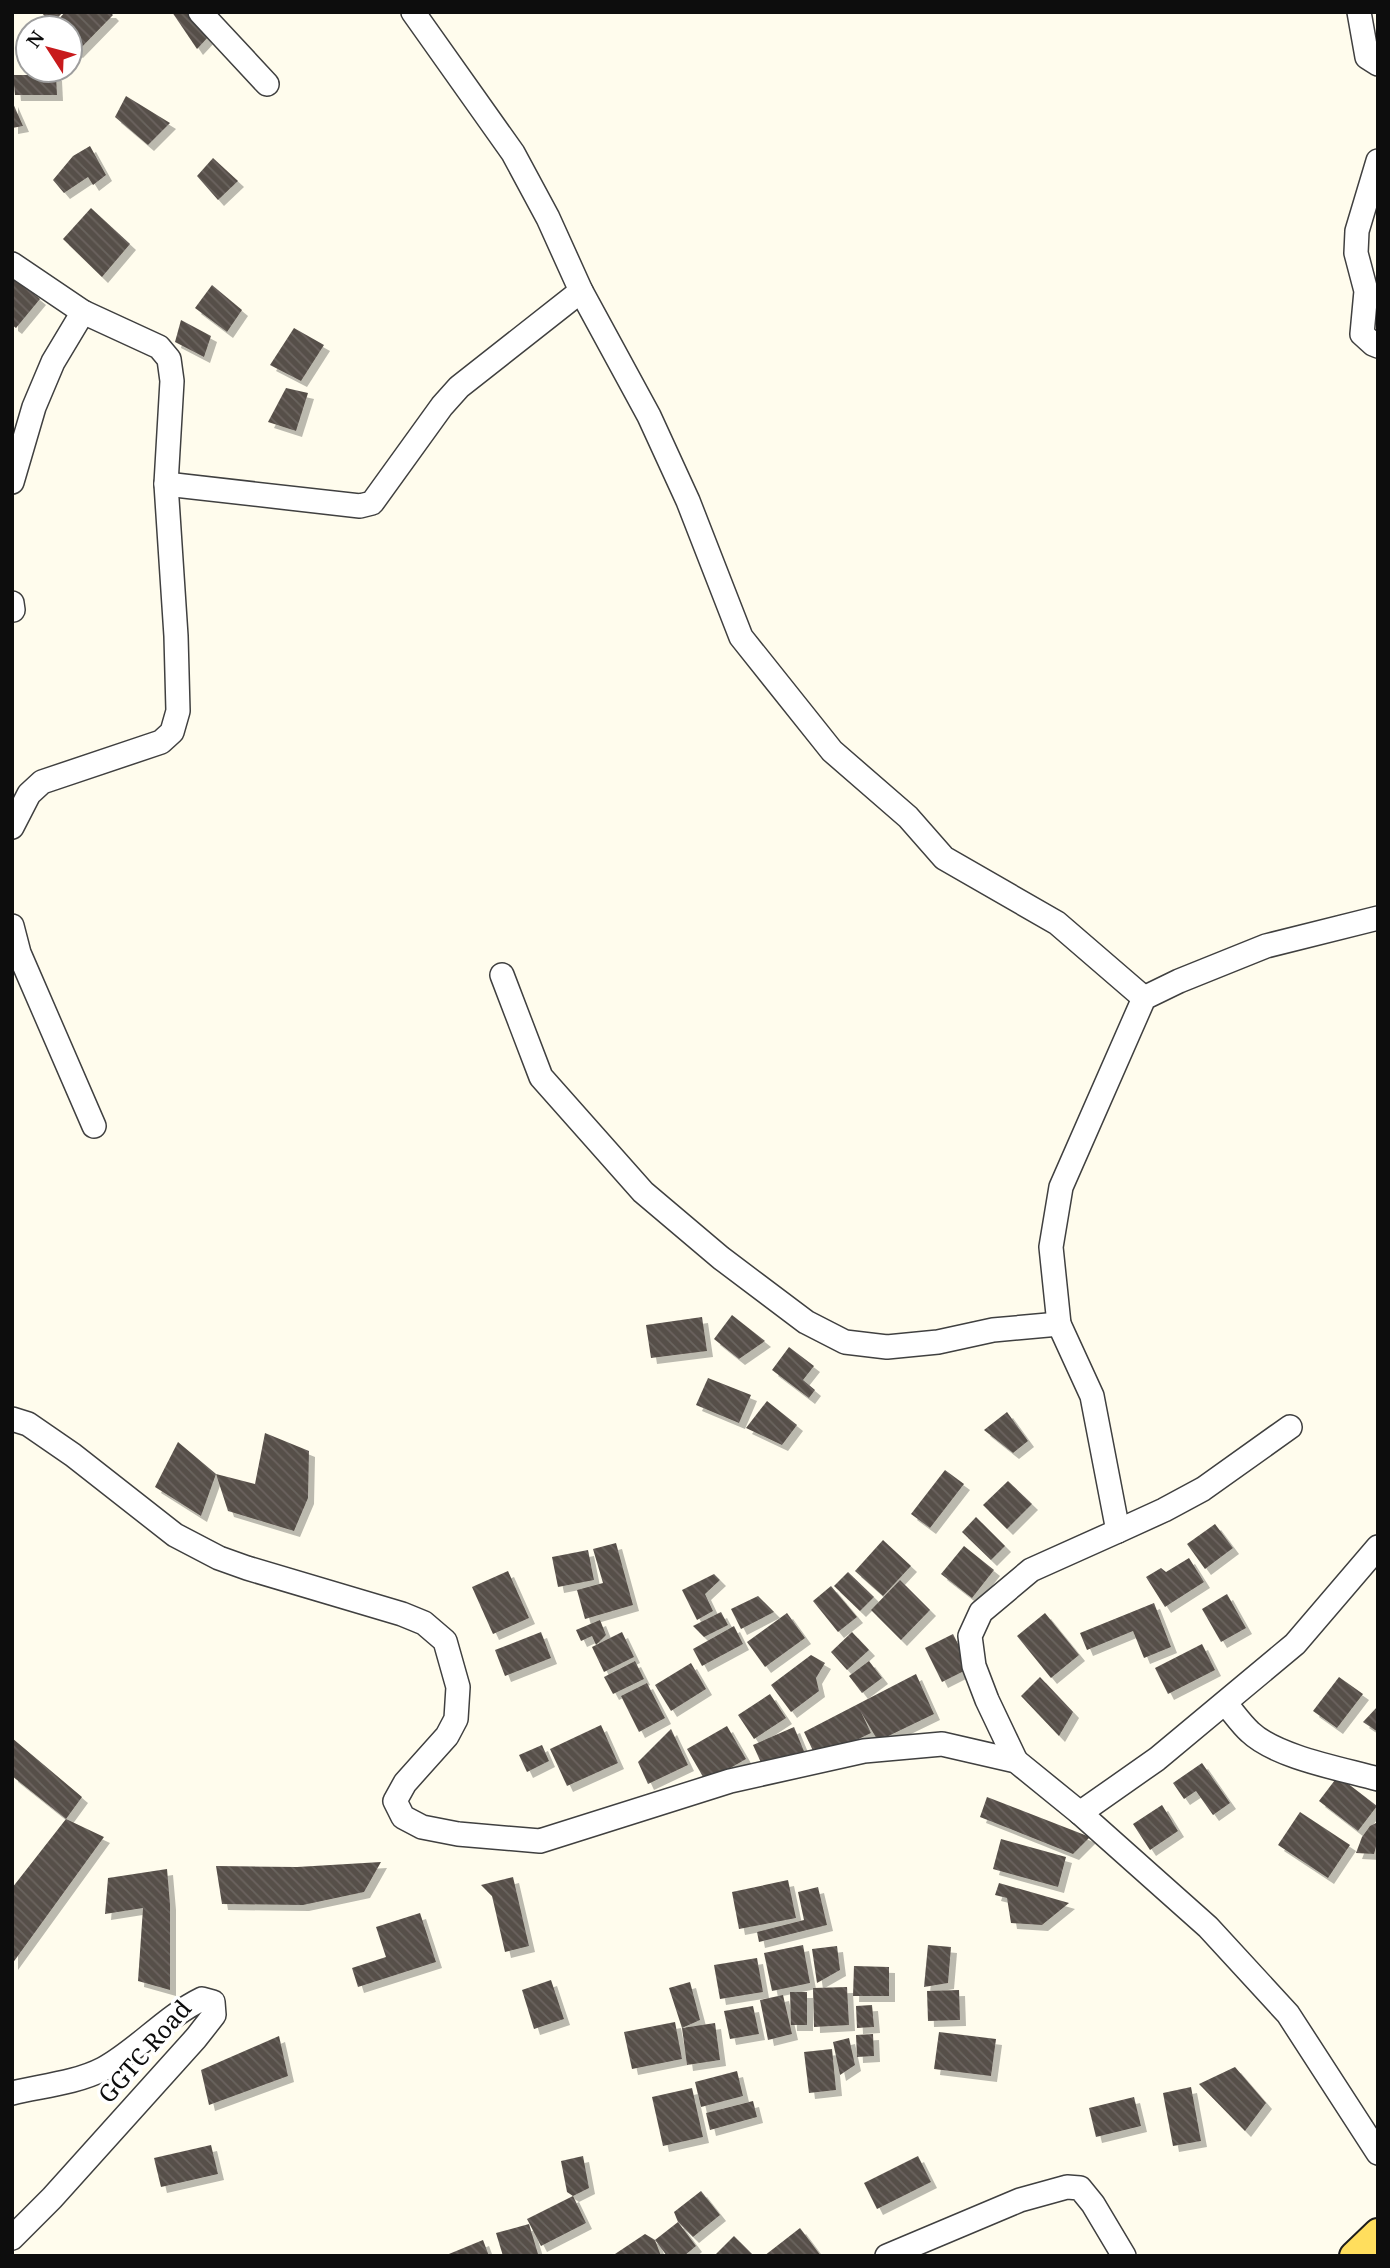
<svg xmlns="http://www.w3.org/2000/svg" width="1390" height="2268" font-family="'Noto Serif',serif">
	<defs>
		<pattern id="building-back-hatch" width="6" height="6" patternUnits="userSpaceOnUse" patternTransform="scale(1.75)"><rect width="6" height="6" fill="#574f49"/><path d="M-1 5l2 2M0 0l6 6M5-1l2 2" fill="none" stroke="#6a645f"/></pattern>
		<filter id="shadow"><feDropShadow dx="6" dy="6" stdDeviation="0" flood-color="#0004"/></filter>
	</defs>
	<rect width="100%" height="100%" fill="#fffced"/>
	<g fill="url(#building-back-hatch)" filter="url(#shadow)">
		<path d="M41 12H63L52 24Z"/>
		<path d="M65 12H110L113 15 77 52 70 48V28H51Z"/>
		<path d="M172 12H191L211 34 197 49Z"/>
		<path d="M13 75H56L57 95H15Z"/>
		<path d="M126 96 170 123 148 145 115 117Z"/>
		<path d="M12 101 23 126 12 128Z"/>
		<path d="M90 146 106 175 93 185 88 177 64 193 53 180 73 156Z"/>
		<path d="M213 158 238 181 218 200 197 176Z"/>
		<path d="M91 208 130 244 102 277 63 239Z"/>
		<path d="M12 276 40 299 16 328 12 325Z"/>
		<path d="M212 285 242 310 227 332 195 308Z"/>
		<path d="M181 320 211 336 204 357 175 342Z"/>
		<path d="M294 328 324 345 301 381 270 365Z"/>
		<path d="M286 388 308 393 296 431 268 422Z"/>
		<path d="M732 1315 765 1341 739 1359 714 1339Z"/>
		<path d="M702 1317 707 1351 651 1358 646 1325Z"/>
		<path d="M789 1347 814 1366 803 1380 815 1390 809 1398 772 1370Z"/>
		<path d="M708 1378 751 1395 739 1423 696 1405Z"/>
		<path d="M767 1401 797 1425 782 1445 746 1428Z"/>
		<path d="M1007 1412 1028 1441 1013 1453 984 1430Z"/>
		<path d="M265 1433 309 1451 308 1498 294 1531 228 1511 216 1474 255 1484Z"/>
		<path d="M178 1442 216 1474 201 1516 155 1487Z"/>
		<path d="M945 1470 964 1484 930 1528 911 1514Z"/>
		<path d="M1008 1481 1032 1504 1007 1529 983 1505Z"/>
		<path d="M976 1517 1005 1546 991 1560 962 1532Z"/>
		<path d="M1215 1524 1233 1548 1205 1569 1187 1544Z"/>
		<path d="M883 1540 911 1566 883 1596 855 1571Z"/>
		<path d="M616 1543 633 1605 585 1619 577 1590 603 1583 593 1549Z"/>
		<path d="M964 1546 994 1570 972 1598 941 1574Z"/>
		<path d="M588 1550 594 1580 558 1587 552 1557Z"/>
		<path d="M1189 1558 1204 1582 1165 1607 1146 1577 1161 1568 1166 1572Z"/>
		<path d="M508 1571 529 1618 493 1634 472 1587Z"/>
		<path d="M848 1572 874 1597 860 1611 834 1586Z"/>
		<path d="M714 1574 720 1580 705 1594 713 1611 697 1620 682 1590Z"/>
		<path d="M900 1580 930 1610 901 1640 871 1610Z"/>
		<path d="M831 1586 857 1617 838 1632 813 1601Z"/>
		<path d="M1227 1594 1246 1628 1221 1642 1202 1609Z"/>
		<path d="M758 1596 774 1612 741 1629 731 1609Z"/>
		<path d="M1154 1603 1171 1647 1144 1658 1133 1631 1087 1650 1080 1633Z"/>
		<path d="M721 1612 728 1625 704 1637 693 1626Z"/>
		<path d="M787 1613 805 1638 765 1667 747 1642Z"/>
		<path d="M1045 1613 1079 1655 1051 1678 1017 1636Z"/>
		<path d="M600 1620 606 1635 596 1645 592 1636 581 1641 576 1630Z"/>
		<path d="M734 1626 743 1644 702 1666 693 1649Z"/>
		<path d="M541 1632 551 1658 505 1676 495 1650Z"/>
		<path d="M622 1632 634 1657 604 1672 592 1647Z"/>
		<path d="M852 1632 869 1650 847 1670 831 1652Z"/>
		<path d="M953 1634 970 1668 942 1682 925 1648Z"/>
		<path d="M1202 1644 1215 1670 1168 1694 1155 1668Z"/>
		<path d="M811 1655 825 1663 816 1678 819 1691 791 1712 771 1685Z"/>
		<path d="M635 1661 644 1679 613 1694 604 1677Z"/>
		<path d="M869 1661 882 1678 862 1693 849 1676Z"/>
		<path d="M691 1663 706 1689 671 1711 655 1685Z"/>
		<path d="M916 1674 934 1714 878 1741 861 1712 871 1733 817 1759 804 1732Z"/>
		<path d="M1040 1677 1073 1712 1059 1736 1021 1696Z"/>
		<path d="M1339 1677 1363 1694 1337 1728 1313 1711Z"/>
		<path d="M647 1683 665 1718 639 1732 621 1696Z"/>
		<path d="M770 1694 786 1718 754 1739 738 1715Z"/>
		<path d="M1378 1706V1732L1363 1722Z"/>
		<path d="M601 1725 618 1763 567 1786 550 1749Z"/>
		<path d="M727 1726 746 1759 706 1782 687 1749Z"/>
		<path d="M794 1727 806 1756 763 1767 753 1745Z"/>
		<path d="M671 1729 688 1765 648 1784 638 1762Z"/>
		<path d="M12 1738 82 1797 66 1819 104 1837 12 1964V1888L66 1819 12 1776Z"/>
		<path d="M542 1745 549 1761 527 1772 519 1755Z"/>
		<path d="M1202 1763 1230 1803 1213 1815 1196 1791 1184 1799 1173 1783Z"/>
		<path d="M1338 1776 1377 1806 1358 1831 1319 1801Z"/>
		<path d="M987 1797 1090 1837 1073 1854 980 1817Z"/>
		<path d="M1162 1805 1178 1831 1150 1850 1133 1824Z"/>
		<path d="M1300 1812 1350 1845 1328 1878 1278 1845Z"/>
		<path d="M1378 1822V1840L1374 1854 1356 1853 1362 1837 1370 1826Z"/>
		<path d="M1001 1839 1066 1857 1058 1887 993 1869Z"/>
		<path d="M381 1862 364 1892 303 1905 222 1904 216 1866 297 1867Z"/>
		<path d="M167 1869 170 1904V1990L138 1981 143 1908 105 1914 108 1878Z"/>
		<path d="M513 1877 529 1946 505 1952 492 1896 481 1885Z"/>
		<path d="M788 1880 796 1918 739 1929 732 1892Z"/>
		<path d="M999 1883 1069 1903 1042 1925 1011 1923 1007 1898 995 1895Z"/>
		<path d="M818 1887 827 1925 759 1942 757 1932 804 1920 798 1892Z"/>
		<path d="M420 1913 436 1962 358 1987 352 1968 386 1957 376 1927Z"/>
		<path d="M803 1945 810 1983 772 1991 764 1953Z"/>
		<path d="M928 1945 951 1947 948 1983 924 1987Z"/>
		<path d="M837 1946 840 1970 817 1983 812 1949Z"/>
		<path d="M757 1958 763 1992 720 1999 714 1965Z"/>
		<path d="M854 1966 889 1967V1996H853Z"/>
		<path d="M551 1980 564 2019 534 2029 522 1990Z"/>
		<path d="M690 1982 700 2020 682 2028 715 2023 720 2060 687 2065 682 2028 669 1988Z"/>
		<path d="M847 1987 849 2025 814 2027 813 1988Z"/>
		<path d="M959 1990 960 2020 928 2021 927 1991Z"/>
		<path d="M790 1992H807V2025H791Z"/>
		<path d="M783 1995 792 2034 768 2040 760 2000Z"/>
		<path d="M872 2005 874 2027 857 2028 856 2006Z"/>
		<path d="M753 2006 759 2034 730 2039 724 2011Z"/>
		<path d="M675 2022 682 2059 632 2069 624 2032Z"/>
		<path d="M939 2032 996 2039 991 2076 934 2069Z"/>
		<path d="M873 2034 874 2056 857 2057 856 2035Z"/>
		<path d="M279 2036 288 2076 209 2105 201 2070Z"/>
		<path d="M849 2038 855 2065 840 2075 833 2042Z"/>
		<path d="M832 2049 836 2090 809 2093 804 2052Z"/>
		<path d="M1235 2067 1266 2103 1245 2131 1199 2084Z"/>
		<path d="M737 2071 743 2096 701 2107 695 2082Z"/>
		<path d="M1191 2087 1201 2141 1173 2146 1163 2093Z"/>
		<path d="M692 2088 703 2137 663 2146 652 2097Z"/>
		<path d="M1134 2097 1141 2126 1096 2137 1089 2108Z"/>
		<path d="M753 2101 757 2117 710 2130 706 2113Z"/>
		<path d="M211 2145 218 2174 161 2187 154 2158Z"/>
		<path d="M583 2156 589 2188 573 2196 567 2192 561 2161Z"/>
		<path d="M918 2156 931 2182 877 2209 864 2183Z"/>
		<path d="M701 2191 720 2215 693 2237 678 2222 674 2212Z"/>
		<path d="M573 2196 586 2223 541 2246 527 2219Z"/>
		<path d="M678 2222 696 2246 684 2256H667L655 2240Z"/>
		<path d="M529 2224 538 2254 503 2256 496 2233Z"/>
		<path d="M800 2228 821 2256H764Z"/>
		<path d="M645 2234 655 2240 661 2256H616L615 2254Z"/>
		<path d="M734 2236 754 2256H714Z"/>
		<path d="M483 2240 489 2256H444Z"/>
	</g>
	<g fill="none" stroke-linecap="round" stroke-linejoin="round">
		<g stroke="#404040" stroke-width="26">
			<g id="minor">
				<path d="M200 12 267 84"/>
				<path d="M413 12 513 153 548 218 581 291 649 416 688 501 741 637 832 751 908 817 944 858 1057 923 1144 998"/>
				<path d="M1359 12 1367 57 1378 64"/>
				<path d="M1378 161 1357 231 1356 253 1366 291 1362 334 1373 344 1378 346"/>
				<path d="M12 264 83 312 159 347 169 359 172 381 166 484 176 636 178 711 172 732 161 742 42 782 29 794 12 827"/>
				<path d="M12 482 34 407 53 362 83 312"/>
				<path d="M166 484 360 506 372 503 442 406 459 387 581 291"/>
				<path d="M12 603 13 610"/>
				<path d="M12 926 19 953 94 1126"/>
				<path d="M502 975 541 1077 643 1192 721 1258 806 1322 845 1342 887 1347 938 1342 993 1330 1059 1324"/>
				<path d="M12 1419 28 1424 73 1455 175 1535 219 1558 247 1568 402 1614 424 1623 445 1641 458 1687 456 1719 447 1736 405 1783 395 1801 403 1817 422 1827 458 1834 540 1841 730 1781 864 1751 942 1744 1016 1761 1080 1813 1208 1927 1288 2014 1378 2153"/>
				<path d="M1118 1531 1164 1510 1203 1489 1290 1427"/>
				<path d="M1225 1703C1233 1712 1241 1724 1250 1732 1276 1757 1342 1769 1378 1779"/>
				<path d="M1016 1761 987 1700 974 1666 970 1636 981 1612 1031 1570 1118 1531 1092 1396 1059 1324 1051 1247 1061 1187 1144 998 1179 981 1266 946 1378 918"/>
				<path d="M1080 1813 1157 1759 1295 1644 1378 1547"/>
				<path d="M12 2093C41 2086 76 2083 103 2069 138 2050 165 2017 202 1999L213 2002 214 2015 196 2038 52 2198 12 2238"/>
				<path d="M887 2256 1020 2200 1067 2187 1080 2188 1093 2204 1124 2256"/>
			</g>
		</g>
		<g stroke="#1e1e1e" stroke-width="32">
			<path id="major" d="M1354 2256 1378 2233"/>
		</g>
		<use href="#minor" stroke="#fff" stroke-width="23"/>
		<use href="#major" stroke="#ffde5d" stroke-width="28"/>
	</g>
	<g text-anchor="middle" stroke-width="7" stroke-linejoin="round" paint-order="stroke">
		<g font-size="24" fill="#0d0d0d" stroke="#fff">
			<text transform="translate(145 2052) rotate(-49)" y="8">GGTC Road</text>
		</g>
	</g>
	<rect width="1390" height="2268" fill="none" stroke="#0d0d0d" stroke-width="28"/>
	<g transform="translate(49 49) rotate(306)"><circle r="33" fill="#ffffff" stroke="#9e9e9e" stroke-width="2"/>
	<path d="M0-5L12 26L0 18L-12 26Z" fill="#c81a1c"/>
	<text y="-10" font-size="19" font-weight="bold" text-anchor="middle" fill="#0d0d0d">N</text>
	</g>
</svg>
